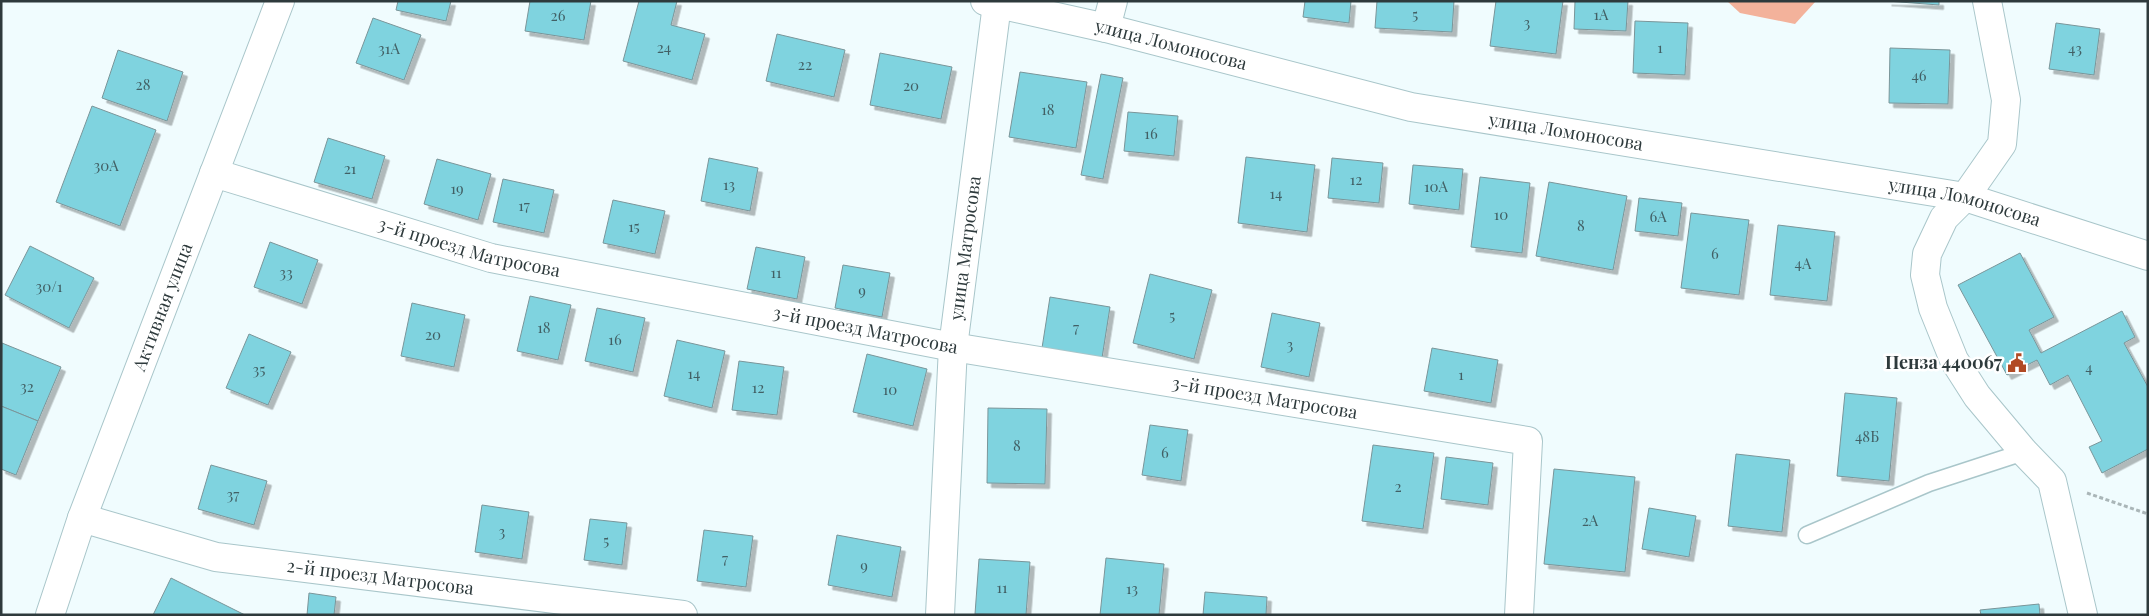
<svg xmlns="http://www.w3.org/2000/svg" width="2149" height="616" font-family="'Playfair Display',serif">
	<defs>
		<filter id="shadow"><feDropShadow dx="4.5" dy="4.5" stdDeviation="0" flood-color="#0004"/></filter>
	</defs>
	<rect width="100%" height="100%" fill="#f0fcfe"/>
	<path fill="#f3b29b" d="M1727 1H1816L1795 24 1740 13Z"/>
	<g fill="#7fd3df" stroke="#7a9599" filter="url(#shadow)">
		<path d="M398 1H451L446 21 396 10Z"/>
		<path d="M530 1H591L584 40 525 31Z"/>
		<path d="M639 1H677L671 25 705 34 692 80 623 61Z"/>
		<path d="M1305 1H1351L1349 23 1303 17Z"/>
		<path d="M1377 1H1454L1452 32 1375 28Z"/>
		<path d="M1496 1H1563L1556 54 1490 46Z"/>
		<path d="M1575 1H1628L1626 31 1574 29Z"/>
		<path d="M1887 1H1939V5Z"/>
		<path d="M373 18 421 35 404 80 356 63Z"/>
		<path d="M1635 21 1688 23 1685 75 1633 73Z"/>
		<path d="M2056 23 2100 29 2094 75 2049 69Z"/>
		<path d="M777 34 845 50 834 97 766 81Z"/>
		<path d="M1890 48 1950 50 1948 104 1889 103Z"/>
		<path d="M118 50 183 72 167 121 102 98Z"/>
		<path d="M880 53 952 67 941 119 870 105Z"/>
		<path d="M1020 72 1087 82 1076 148 1009 137Z"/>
		<path d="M1101 74 1123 78 1103 179 1081 175Z"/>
		<path d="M92 106 156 130 120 226 56 202Z"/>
		<path d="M1128 112 1178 116 1174 156 1124 151Z"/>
		<path d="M328 138 385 156 372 199 314 182Z"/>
		<path d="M1246 157 1315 165 1307 232 1238 223Z"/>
		<path d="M709 158 758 168 750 211 701 201Z"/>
		<path d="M1332 158 1383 163 1379 203 1328 198Z"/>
		<path d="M437 159 491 174 478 220 424 204Z"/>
		<path d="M1413 165 1463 169 1459 210 1409 204Z"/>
		<path d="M1480 177 1530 183 1522 253 1471 247Z"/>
		<path d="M503 179 554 190 544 233 493 222Z"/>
		<path d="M1549 182 1627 196 1613 270 1536 256Z"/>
		<path d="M1639 198 1682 203 1678 236 1635 231Z"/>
		<path d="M613 200 665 211 655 254 603 243Z"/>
		<path d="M1691 213 1749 220 1739 295 1681 288Z"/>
		<path d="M1778 225 1835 232 1827 301 1770 295Z"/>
		<path d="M270 242 318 260 302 304 254 287Z"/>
		<path d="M30 246 94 278 69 328 5 295Z"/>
		<path d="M756 247 805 257 797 299 747 289Z"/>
		<path d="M2020 253 2054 317 2029 330 2041 353 2122 311 2135 337 2124 343 2148 387V449L2102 473 2089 447 2102 441 2068 375 2050 385 2037 360 2007 375 1958 285Z"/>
		<path d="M843 265 890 273 882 317 835 308Z"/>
		<path d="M1150 274 1212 290 1194 359 1133 343Z"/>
		<path d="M530 296 571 305 558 360 517 351Z"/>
		<path d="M1050 297 1110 307 1102 358 1042 348Z"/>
		<path d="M412 303 465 315 454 367 401 356Z"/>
		<path d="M597 308 645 318 633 372 585 361Z"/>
		<path d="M1272 313 1320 323 1309 377 1261 367Z"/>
		<path d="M249 334 291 352 268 405 226 388Z"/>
		<path d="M677 340 725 351 712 408 664 396Z"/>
		<path d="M2 343 61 367 38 421 1 406Z"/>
		<path d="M1432 348 1498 360 1491 403 1424 391Z"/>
		<path d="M867 354 927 369 913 426 853 412Z"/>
		<path d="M739 361 784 367 777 415 732 410Z"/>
		<path d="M1845 393 1897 398 1889 481 1837 476Z"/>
		<path d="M1 406 38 421 16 475 1 469Z"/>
		<path d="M988 408 1047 409 1045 484 987 483Z"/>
		<path d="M1150 425 1188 430 1181 481 1142 475Z"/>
		<path d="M1373 445 1434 453 1423 529 1362 521Z"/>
		<path d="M1736 454 1790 460 1782 532 1728 526Z"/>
		<path d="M1446 457 1493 463 1488 505 1441 499Z"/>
		<path d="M211 465 267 481 254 525 198 509Z"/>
		<path d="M1554 469 1635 477 1625 572 1544 564Z"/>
		<path d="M482 505 529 512 522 559 475 552Z"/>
		<path d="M1649 508 1696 516 1689 557 1642 549Z"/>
		<path d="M590 519 627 523 622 565 584 560Z"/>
		<path d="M704 530 753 536 746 587 697 581Z"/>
		<path d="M837 535 901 547 892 597 828 585Z"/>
		<path d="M1106 558 1164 564 1159 615H1100Z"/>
		<path d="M979 559 1030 562 1026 615 975 614Z"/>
		<path d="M171 578 245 615H153Z"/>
		<path d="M1205 592 1267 597 1266 615H1203Z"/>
		<path d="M309 593 336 597 334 615H307Z"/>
		<path d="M2039 604 2040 615H1981L1980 610Z"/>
	</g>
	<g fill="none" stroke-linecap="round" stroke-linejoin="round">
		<g stroke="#a9c6ca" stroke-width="19">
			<path id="service" d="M1807 535 1929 483 2024 452"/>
		</g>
		<g stroke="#a9c6ca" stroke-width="30">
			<g id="minor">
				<path id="s1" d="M985 1 1106 28 1411 107 1965 197 2148 256"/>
				<path d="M1987 1 2006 100 2002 144 1965 197 1944 218 1927 254 1925 275 1933 308 1954 360 1977 396 2024 452 2052 481 2083 615"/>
				<path d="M1106 28 1113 1"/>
				<path id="s2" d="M214 173 491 258 953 347 1528 441 1519 615"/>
				<path id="s3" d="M82 518 216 557 683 615"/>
				<path id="s4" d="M940 615 953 347 997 4"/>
			</g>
		</g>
		<g stroke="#a9c6ca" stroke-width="30">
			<g id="secondary">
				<path id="s5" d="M50 615 82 518 280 1"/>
			</g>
		</g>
		<path stroke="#aab6b8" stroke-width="3" stroke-dasharray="4 2.5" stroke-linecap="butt" d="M2087 493 2148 514"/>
		<use href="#service" stroke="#fff" stroke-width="16"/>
		<use href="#minor" stroke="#fff" stroke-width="28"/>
		<use href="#secondary" stroke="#fff" stroke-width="28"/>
	</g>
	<defs>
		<g id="civic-bare" transform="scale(1.5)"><path d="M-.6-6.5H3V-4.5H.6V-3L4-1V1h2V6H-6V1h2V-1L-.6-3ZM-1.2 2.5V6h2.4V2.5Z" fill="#b14a24" stroke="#fff" stroke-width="2.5" paint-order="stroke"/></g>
	</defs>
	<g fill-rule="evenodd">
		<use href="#civic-bare" x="2017" y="363"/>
	</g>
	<g text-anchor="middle" stroke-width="5" stroke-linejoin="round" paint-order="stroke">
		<g font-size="15" fill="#426065">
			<text x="1415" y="20">5</text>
			<text x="1601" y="20">1А</text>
			<text x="558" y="21">26</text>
			<text x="1527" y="28">3</text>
			<text x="664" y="53">24</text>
			<text x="1660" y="53">1</text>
			<text x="389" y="54">31А</text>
			<text x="2075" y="54">43</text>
			<text x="805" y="70">22</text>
			<text x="1919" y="81">46</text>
			<text x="143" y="90">28</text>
			<text x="911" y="91">20</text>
			<text x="1048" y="115">18</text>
			<text x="1151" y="139">16</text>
			<text x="106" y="171">30А</text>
			<text x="350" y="174">21</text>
			<text x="1356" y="185">12</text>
			<text x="729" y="190">13</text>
			<text x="1436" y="192">10А</text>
			<text x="457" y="194">19</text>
			<text x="1276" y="199">14</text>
			<text x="524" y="211">17</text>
			<text x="1501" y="220">10</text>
			<text x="1658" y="222">6А</text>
			<text x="1581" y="231">8</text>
			<text x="634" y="232">15</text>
			<text x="1715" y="259">6</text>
			<text x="1803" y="269">4А</text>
			<text x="286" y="278">33</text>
			<text x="776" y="278">11</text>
			<text x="49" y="292">30/1</text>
			<text x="862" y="296">9</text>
			<text x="1172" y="321">5</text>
			<text x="544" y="333">18</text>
			<text x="1076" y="333">7</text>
			<text x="433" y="340">20</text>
			<text x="615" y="345">16</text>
			<text x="1290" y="350">3</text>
			<text x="2089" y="373">4</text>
			<text x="259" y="375">35</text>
			<text x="694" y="379">14</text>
			<text x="1461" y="380">1</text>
			<text x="27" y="392">32</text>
			<text x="758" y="393">12</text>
			<text x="890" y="395">10</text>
			<text x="1867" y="442">48Б</text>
			<text x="1017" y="451">8</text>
			<text x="1165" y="458">6</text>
			<text x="1398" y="492">2</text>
			<text x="233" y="500">37</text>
			<text x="1590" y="526">2А</text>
			<text x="502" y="537">3</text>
			<text x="606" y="546">5</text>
			<text x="725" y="564">7</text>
			<text x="864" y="571">9</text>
			<text x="1002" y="593">11</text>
			<text x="1132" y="594">13</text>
		</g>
		<g font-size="18" fill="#2e3a3c" stroke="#fff">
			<text dy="6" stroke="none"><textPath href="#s1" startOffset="191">улица Ломоносова</textPath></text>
			<text dy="6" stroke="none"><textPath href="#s1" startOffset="596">улица Ломоносова</textPath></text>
			<text dy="6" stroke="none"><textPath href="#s1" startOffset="1001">улица Ломоносова</textPath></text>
			<text dy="6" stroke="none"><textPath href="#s2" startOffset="266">3-й проезд Матросова</textPath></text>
			<text dy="6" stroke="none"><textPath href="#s4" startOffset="368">улица Матросова</textPath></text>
			<text dy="6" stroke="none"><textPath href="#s5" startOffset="328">Активная улица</textPath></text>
			<text dy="6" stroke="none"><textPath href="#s2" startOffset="671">3-й проезд Матросова</textPath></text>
			<text dy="6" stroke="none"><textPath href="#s2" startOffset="1076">3-й проезд Матросова</textPath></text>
			<text dy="6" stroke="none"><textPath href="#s3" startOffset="305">2-й проезд Матросова</textPath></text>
		</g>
		<g font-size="18" font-weight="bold" fill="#2e3a3c" stroke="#fff" text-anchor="end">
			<text x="2002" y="369">Пенза 440067</text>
		</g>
	</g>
	<rect width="2149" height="616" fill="none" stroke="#2e3a3c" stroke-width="5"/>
</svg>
